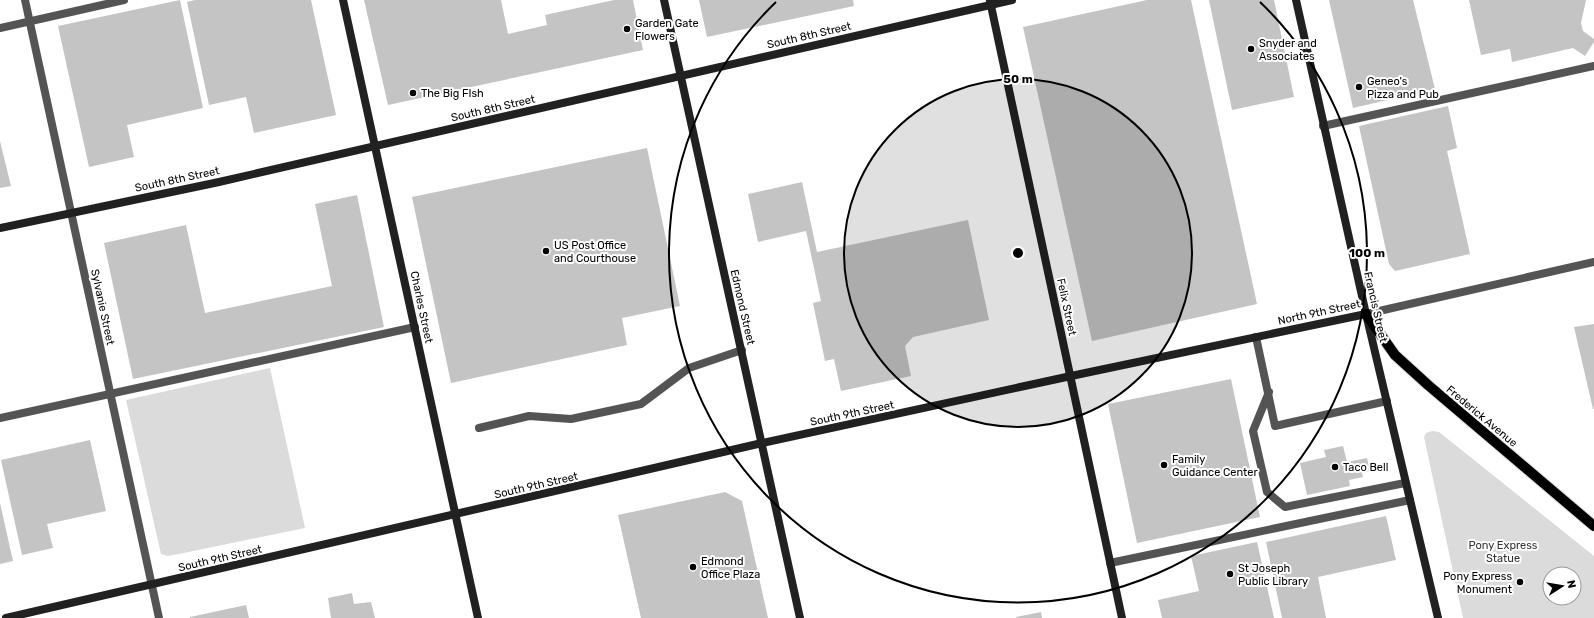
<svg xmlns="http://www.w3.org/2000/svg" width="1594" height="618" font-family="Rubik,sans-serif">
	<rect width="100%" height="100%" fill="#fff"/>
	<g fill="#dbdbdb" fill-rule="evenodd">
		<path d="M270 368 305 528 179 554 168 556 161 554 126 400Z"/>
		<path d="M1432 431 1439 432 1594 556V618H1463L1424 437 1426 433ZM1550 574H1574V598H1550Z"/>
	</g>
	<g fill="#c4c4c4">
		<path d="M180 0 203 108 127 125 134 157 89 167 58 26Z"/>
		<path d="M195 0H311L336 115 254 133 246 97 209 105 187 2Z"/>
		<path d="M364 0H501L508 34 547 25 545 15 614 0H633L643 50 388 105Z"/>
		<path d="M699 0H853L854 6 707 37Z"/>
		<path d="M1147 0H1191L1257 304 1092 341 1023 27Z"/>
		<path d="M1209 0H1274L1294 97 1232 110Z"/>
		<path d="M1329 0H1413L1435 89 1353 108Z"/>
		<path d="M1469 0H1586L1581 23 1583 31 1594 39V42L1585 56 1573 48 1512 62 1510 49 1481 55Z"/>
		<path d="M1448 106 1457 148 1447 151 1470 254 1395 271 1389 264 1359 126Z"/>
		<path d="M0 141 11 186 0 188Z"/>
		<path d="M647 148 680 306 622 318 627 345 451 383 412 197Z"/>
		<path d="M802 182 817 252 968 220 989 320 913 337 905 346 911 376 841 391 834 359 825 361 813 303 821 301 806 231 758 242 748 194Z"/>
		<path d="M357 195 384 327 133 379 104 243 186 225 205 313 332 286 315 204Z"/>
		<path d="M1594 324V409H1593L1574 327Z"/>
		<path d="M1231 379 1260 517 1137 543 1108 404Z"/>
		<path d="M90 440 106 511 47 524 53 548 22 555 1 460Z"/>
		<path d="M1343 446 1347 462 1367 458 1370 471 1362 473 1363 477 1349 480 1350 486 1307 495 1300 463 1326 457 1324 450Z"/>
		<path d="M725 492 742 501 768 618H641L618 515Z"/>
		<path d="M0 503 13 561 0 564Z"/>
		<path d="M1386 516 1396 560 1318 577 1326 618H1282L1266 542Z"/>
		<path d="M1257 542 1274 618H1162L1158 600 1199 591 1191 556Z"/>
		<path d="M352 593 354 604 371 602 375 618H331L328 598Z"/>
		<path d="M246 605 249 618H190V617Z"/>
		<path d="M1041 612 1042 618H1016V617Z"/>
	</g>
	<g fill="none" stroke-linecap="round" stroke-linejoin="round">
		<g stroke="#dbdbdb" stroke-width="12">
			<path id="primary" d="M1366 314 1395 355 1428 385 1594 526"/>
		</g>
		<g stroke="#545454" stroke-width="8">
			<path d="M0 28 124 0"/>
			<path d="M1323 126 1594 66"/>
			<path d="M1256 337 1275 426 1387 401"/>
			<path d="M1269 392 1253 431 1267 492 1285 507 1405 483"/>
			<path d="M0 418 415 327"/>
			<path d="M479 428 529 416 571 419 641 404 689 368 742 350"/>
			<path d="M1110 563 1410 500"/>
		</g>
		<g stroke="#545454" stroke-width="8">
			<path d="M25 0 159 618"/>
			<path d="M1366 314 1594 262"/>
		</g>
		<g stroke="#212121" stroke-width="8">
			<path d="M343 0 478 618"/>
			<path d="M664 0 800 618"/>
			<path d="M1296 0 1366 314 1438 618"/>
			<path d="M990 1 1122 618"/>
			<path d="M0 228 219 182 1012 0"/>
			<path d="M6 618 762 443 1071 376 1366 314"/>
		</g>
		<use href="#primary" stroke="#000" stroke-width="10"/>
	</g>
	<circle cx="1018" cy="253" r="174" fill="#000" fill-opacity=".12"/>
	<g fill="none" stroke="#000" stroke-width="2">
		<circle cx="1018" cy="253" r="174"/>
		<path d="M1260 2A349 349 0 1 1 776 2"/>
	</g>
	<g fill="#000" stroke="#fff" stroke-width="1.5">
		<circle cx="627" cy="29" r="4"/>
		<circle cx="1251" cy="49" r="4"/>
		<circle cx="1359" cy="87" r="4"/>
		<circle cx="413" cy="93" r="4"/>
		<circle cx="546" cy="251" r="4"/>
		<circle cx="1164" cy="465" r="4"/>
		<circle cx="1335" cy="467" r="4"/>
		<circle cx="693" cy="567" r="4"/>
		<circle cx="1230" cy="574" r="4"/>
		<circle cx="1520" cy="582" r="4"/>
	</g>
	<g text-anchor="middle" stroke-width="4" stroke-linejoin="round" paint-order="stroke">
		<g font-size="11" fill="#000" stroke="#fff" text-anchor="start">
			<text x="635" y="27">Garden Gate<tspan x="635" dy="13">Flowers</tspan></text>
			<text x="1259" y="47">Snyder and<tspan x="1259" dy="13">Associates</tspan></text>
			<text x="1367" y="85">Geneo's<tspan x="1367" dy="13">Pizza and Pub</tspan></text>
			<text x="421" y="97">The Big FIsh</text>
			<text x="554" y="249">US Post Office<tspan x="554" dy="13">and Courthouse</tspan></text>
			<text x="1172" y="463">Family<tspan x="1172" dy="13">Guidance Center</tspan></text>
			<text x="1343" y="471">Taco Bell</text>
			<text x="701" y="565">Edmond<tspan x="701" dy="13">Office Plaza</tspan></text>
			<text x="1238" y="572">St Joseph<tspan x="1238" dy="13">Public Library</tspan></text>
			<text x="1512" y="580" text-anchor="end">Pony Express<tspan x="1512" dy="13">Monument</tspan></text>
		</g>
		<g font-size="11" fill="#000" stroke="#fff">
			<text transform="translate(809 35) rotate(-13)" y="4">South 8th Street</text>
			<text transform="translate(493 108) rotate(-13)" y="4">South 8th Street</text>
			<text transform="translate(177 179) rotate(-12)" y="4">South 8th Street</text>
			<text transform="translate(103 307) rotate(78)" y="4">Sylvanie Street</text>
			<text transform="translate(422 307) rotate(78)" y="4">Charles Street</text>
			<text transform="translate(743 307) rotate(77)" y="4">Edmond Street</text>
			<text transform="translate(1067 307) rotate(78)" y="4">Felix Street</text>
			<text transform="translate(1376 307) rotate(77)" y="4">Francis Street</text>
			<text transform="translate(1319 312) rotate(-12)" y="4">North 9th Street</text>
			<text transform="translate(852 413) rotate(-12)" y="4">South 9th Street</text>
			<text transform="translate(1482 416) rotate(40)" y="4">Frederick Avenue</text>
			<text transform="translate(536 485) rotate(-13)" y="4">South 9th Street</text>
			<text transform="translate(220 558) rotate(-13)" y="4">South 9th Street</text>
		</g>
		<g font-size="11" fill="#323232" stroke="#fff">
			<text x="1503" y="549">Pony Express<tspan x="1503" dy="13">Statue</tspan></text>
		</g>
	</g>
	<circle cx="1018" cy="253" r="6" fill="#000" stroke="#fff" stroke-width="2"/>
	<g font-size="12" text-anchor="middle" font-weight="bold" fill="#000" stroke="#fff" stroke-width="4" stroke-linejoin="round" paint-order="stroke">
		<text x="1018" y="83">50 m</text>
		<text x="1367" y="257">100 m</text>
	</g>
	<g transform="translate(1562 586) rotate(78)"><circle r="19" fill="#ffffff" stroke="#999999"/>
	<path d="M0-3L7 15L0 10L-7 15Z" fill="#000000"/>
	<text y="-6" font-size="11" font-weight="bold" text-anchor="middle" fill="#000000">N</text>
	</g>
</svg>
